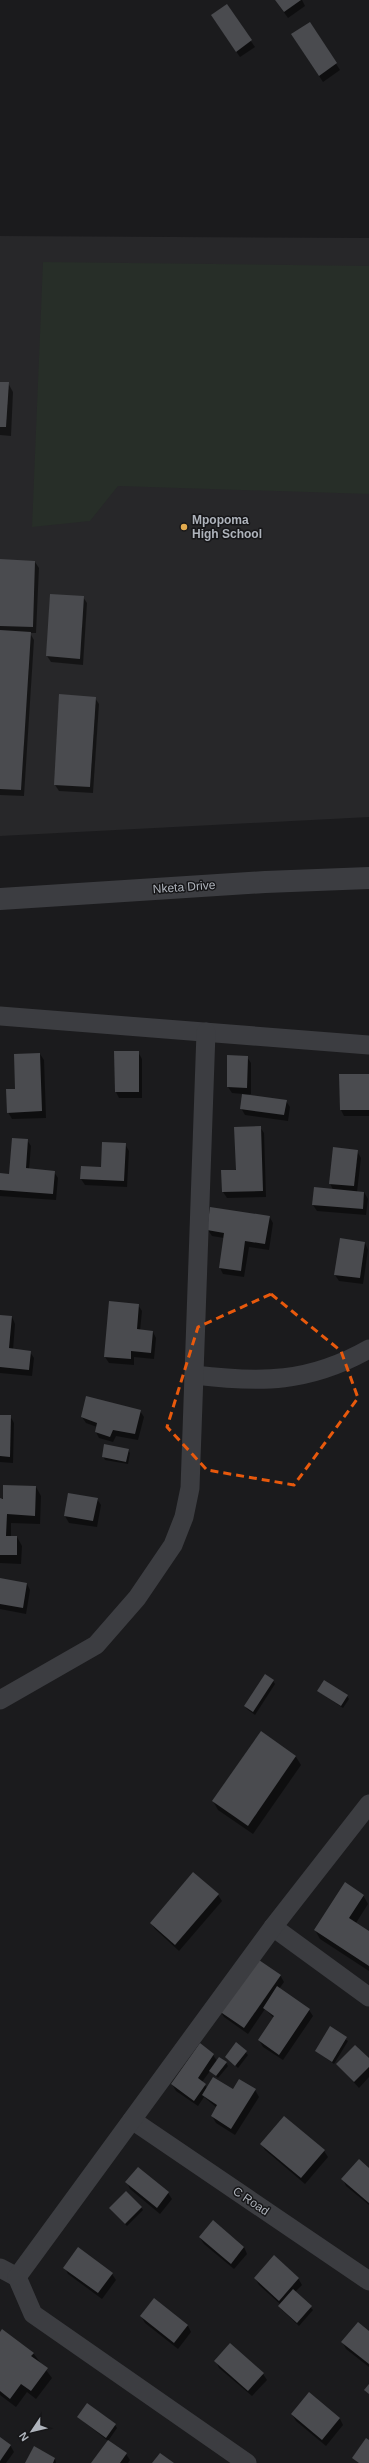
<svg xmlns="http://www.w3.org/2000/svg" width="369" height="2463" font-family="Helvetica,sans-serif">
	<rect width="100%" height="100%" fill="#1b1b1d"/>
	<path fill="#272729" d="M0 236 369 238V817L0 836Z"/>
	<path fill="#272e28" d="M43 262 369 266V494L118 486 90 521 32 527Z"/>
	<g fill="#0007">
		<path d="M275 0H302L305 6 288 18Z"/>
		<path d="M226 6 255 47 240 57 212 16Z"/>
		<path d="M310 23 340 70 323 82 296 41Z"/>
		<path d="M0 383H8L13 392 11 436 0 435Z"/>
		<path d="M0 560 35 562 39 568 36 633H30L34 640 24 796 0 795Z"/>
		<path d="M83 597 87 603 83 665 51 662 47 656Z"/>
		<path d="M95 698 99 704 93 793 59 791 55 785Z"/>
		<path d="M138 1052 142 1059V1098H119L116 1092Z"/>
		<path d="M40 1054 44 1060 46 1118 12 1119 8 1112 16 1090Z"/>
		<path d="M247 1057 251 1063V1094L244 1095 286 1101 290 1107 288 1121 245 1115 241 1108 243 1094 232 1093 228 1087Z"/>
		<path d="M369 1075V1116H344L341 1110Z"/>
		<path d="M260 1127 264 1133 266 1197 227 1198 223 1192Z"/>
		<path d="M27 1140 31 1146 29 1169 54 1172 58 1178 56 1200 0 1196V1174L10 1175Z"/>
		<path d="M125 1144 129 1151 127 1187 85 1185 81 1179 102 1168Z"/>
		<path d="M357 1151 361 1158 357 1192H364L368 1199 366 1215 317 1211 313 1205 333 1190 330 1183Z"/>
		<path d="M269 1216 273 1223 269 1250 249 1247 244 1277 223 1274 220 1268 224 1238 212 1236 208 1230Z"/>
		<path d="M365 1243 368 1250 363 1284 339 1281 335 1275Z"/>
		<path d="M138 1305 142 1311 140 1331 153 1332 156 1338 154 1359 134 1357V1365L109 1363 105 1357Z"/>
		<path d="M0 1316 12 1317 15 1324 13 1350 30 1352 34 1358 32 1376 0 1373Z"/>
		<path d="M140 1411 144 1417 138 1440 116 1436 113 1442 99 1438 96 1432 97 1427 86 1423 82 1417Z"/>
		<path d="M0 1416H10L14 1423 13 1463 0 1462Z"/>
		<path d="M128 1450 130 1453 128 1464 105 1460 103 1456Z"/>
		<path d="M36 1487 41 1496 40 1524 11 1523V1537H17L22 1546 21 1564 0 1563V1499Z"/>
		<path d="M97 1499 101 1505 97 1527 69 1523 65 1516Z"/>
		<path d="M0 1579 27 1584 30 1590 26 1614 0 1609Z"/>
		<path d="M273 1681 275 1684 255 1715 247 1709 245 1706Z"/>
		<path d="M318 1691 347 1696 349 1699 343 1708Z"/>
		<path d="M261 1732 296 1757 301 1765 253 1834 218 1810 213 1801Z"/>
		<path d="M218 1895 222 1901 179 1951 155 1929 151 1923Z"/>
		<path d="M363 1895 368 1904 356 1923 369 1932V1971L320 1939 315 1930Z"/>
		<path d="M280 1975 284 1982 279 1989 309 2010 313 2016 283 2060 263 2047 259 2040 274 2018 265 2009 248 2034 224 2017 220 2011Z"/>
		<path d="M330 2028 348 2041 334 2064 316 2051Z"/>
		<path d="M237 2044 248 2055 238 2068 226 2057Z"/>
		<path d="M213 2055 217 2061 226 2063 228 2066 218 2078 210 2071 202 2082 207 2088 255 2090 259 2097 235 2135 216 2123 212 2116 217 2108 204 2097 198 2106 176 2091 172 2084Z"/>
		<path d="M369 2060V2077L359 2088 337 2064Z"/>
		<path d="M284 2117 324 2151 328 2157 305 2184 265 2150 262 2144Z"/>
		<path d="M138 2168 168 2193 172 2199 160 2214 130 2189 127 2182Z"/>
		<path d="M369 2169V2205L346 2186 343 2179Z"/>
		<path d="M141 2207 143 2210 127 2226 112 2211Z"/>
		<path d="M200 2238 244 2247 247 2254 234 2269 204 2244Z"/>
		<path d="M65 2268 112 2274 116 2280 102 2299 68 2274Z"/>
		<path d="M255 2278H298L302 2285 295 2292 313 2310 299 2326 281 2309 280 2304 259 2285Z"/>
		<path d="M154 2299 188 2326 191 2332 178 2349 145 2323 141 2316Z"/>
		<path d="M369 2332V2367L346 2349 343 2343Z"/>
		<path d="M0 2334 33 2353 52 2378 36 2399 27 2392 16 2407 0 2395Z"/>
		<path d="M216 2361 263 2374 267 2380 252 2396 219 2368Z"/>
		<path d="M309 2394 340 2419 343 2425 326 2446 296 2421 292 2414Z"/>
		<path d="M78 2417 115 2425 117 2428 108 2441 126 2454 130 2460 128 2463H92L108 2441Z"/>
		<path d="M0 2439 10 2445 14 2452 6 2463H0Z"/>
		<path d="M55 2459 56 2463H26Z"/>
	</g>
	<g fill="#4a4b4f">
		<path d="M275 0H301L284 12Z"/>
		<path d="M227 4 252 40 236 52 211 15Z"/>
		<path d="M310 22 337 63 319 76 291 34Z"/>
		<path d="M0 382H9L6 427H0Z"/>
		<path d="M0 559 35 561 33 627 0 626Z"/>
		<path d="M50 594 84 596 80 659 46 656Z"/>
		<path d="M0 630 31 632 21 790 0 789Z"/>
		<path d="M59 694 96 697 90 787 54 785Z"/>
		<path d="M114 1051H139V1092H115Z"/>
		<path d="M40 1053 42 1111 7 1113 6 1089H15L14 1054Z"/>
		<path d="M227 1055 248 1056 247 1088 227 1087Z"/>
		<path d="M339 1074H369V1110H340Z"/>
		<path d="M242 1094 287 1100 284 1115 240 1109Z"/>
		<path d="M261 1126 263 1191 222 1192 221 1170H236L234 1127Z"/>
		<path d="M12 1138 28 1139 26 1168 55 1171 53 1194 0 1190V1173L9 1174Z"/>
		<path d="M102 1142 126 1143 124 1181 80 1179 81 1166 101 1167Z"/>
		<path d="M333 1147 358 1150 354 1186 329 1184Z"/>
		<path d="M314 1187 364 1192 363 1209 312 1205Z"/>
		<path d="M210 1207 270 1216 265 1244 245 1241 241 1271 219 1268 224 1233 207 1230Z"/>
		<path d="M340 1238 365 1242 360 1278 334 1275Z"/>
		<path d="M109 1301 139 1304 137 1329 153 1331 151 1353 131 1351V1359L104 1357Z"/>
		<path d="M0 1315 12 1316 9 1348 31 1351 29 1370 0 1367Z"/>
		<path d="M86 1396 141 1410 135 1434 113 1430 110 1437 95 1432 97 1423 81 1417Z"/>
		<path d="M0 1415H11L10 1457 0 1456Z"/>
		<path d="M104 1444 129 1449 126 1462 102 1457Z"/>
		<path d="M3 1485 36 1486 35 1516 7 1514 6 1536H17V1555H0V1498L3 1499Z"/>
		<path d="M68 1493 98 1498 93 1521 64 1516Z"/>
		<path d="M0 1578 27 1583 23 1608 0 1604Z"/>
		<path d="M265 1674 274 1680 253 1712 244 1706Z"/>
		<path d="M324 1680 348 1695 341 1706 317 1691Z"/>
		<path d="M261 1731 296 1756 248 1826 212 1801Z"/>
		<path d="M193 1872 219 1894 175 1945 150 1923Z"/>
		<path d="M345 1882 364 1895 349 1918 369 1931V1966L314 1930Z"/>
		<path d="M256 1958 281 1975 244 2028 219 2011Z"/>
		<path d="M277 1986 310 2009 279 2055 258 2040 274 2016 263 2008Z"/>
		<path d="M330 2026 347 2037 332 2062 315 2051Z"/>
		<path d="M236 2042 247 2051 235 2066 225 2057Z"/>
		<path d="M200 2043 214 2054 198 2078 206 2084 194 2101 171 2084Z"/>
		<path d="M355 2045 369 2058V2067L354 2082 336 2064Z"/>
		<path d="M219 2057 227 2062 216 2076 209 2071Z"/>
		<path d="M213 2077 233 2089 239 2079 256 2089 231 2129 211 2116 217 2105 202 2095Z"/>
		<path d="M284 2116 325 2150 301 2178 260 2144Z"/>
		<path d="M359 2159 369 2168V2203L341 2179Z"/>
		<path d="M138 2167 169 2192 157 2208 125 2182Z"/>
		<path d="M126 2191 142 2207 125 2224 109 2208Z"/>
		<path d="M213 2220 244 2247 231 2264 199 2237Z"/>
		<path d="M78 2247 113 2273 98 2293 63 2268Z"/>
		<path d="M274 2255 299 2278 279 2301 254 2278Z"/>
		<path d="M293 2289 312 2306 297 2323 278 2306Z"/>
		<path d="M154 2298 188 2325 174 2343 140 2316Z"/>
		<path d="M358 2322 369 2331V2364L341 2342Z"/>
		<path d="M2 2329 34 2353 31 2356 48 2368 31 2391 21 2384 10 2399 0 2391V2332Z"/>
		<path d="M230 2343 264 2373 248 2391 214 2361Z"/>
		<path d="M369 2384V2394L364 2390Z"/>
		<path d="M309 2392 340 2418 322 2440 291 2414Z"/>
		<path d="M87 2403 116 2424 106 2438 77 2417Z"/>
		<path d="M0 2437 11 2445 0 2461Z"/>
		<path d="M366 2438 369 2440V2463H359L352 2458Z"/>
		<path d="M108 2440 127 2453 120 2463H91Z"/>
		<path d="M34 2446 55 2458 53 2463H25Z"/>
		<path d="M160 2453 174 2463H152Z"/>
	</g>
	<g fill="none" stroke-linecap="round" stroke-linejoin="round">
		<g stroke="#3c3d41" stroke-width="19">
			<path d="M0 1016 369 1045"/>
			<path d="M194 1375C261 1383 309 1383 369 1349"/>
			<path d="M0 1700 96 1645 137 1598 173 1545 184 1517 190 1488 206 1032"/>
			<path d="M273 1927 369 1997"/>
			<path d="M132 2120 369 2281"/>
			<path d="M0 2268 17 2277"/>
			<path d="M247 2463 33 2314 17 2277 273 1927 369 1804"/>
		</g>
		<path stroke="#3c3d41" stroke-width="22" d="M0 899 265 882 369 878"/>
	</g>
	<path fill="none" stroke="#e8590c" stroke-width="3" stroke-dasharray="8 5" stroke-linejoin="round" d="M271 1294 341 1351 358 1398 294 1485 207 1470 167 1427 198 1327Z"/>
	<circle fill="#e2aa4e" stroke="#161618" stroke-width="1.5" cx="184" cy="527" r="4"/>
	<g text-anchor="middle" stroke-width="3" stroke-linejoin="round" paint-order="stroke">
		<g font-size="12" font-weight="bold" fill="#aeb3bb" stroke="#161618" text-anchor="start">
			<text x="192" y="524">Mpopoma<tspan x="192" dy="14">High School</tspan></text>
		</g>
		<g font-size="12" fill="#aeb3bb" stroke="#161618">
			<text transform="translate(184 887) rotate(-4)" y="4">Nketa Drive</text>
			<text transform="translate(251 2201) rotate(34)" y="4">C Road</text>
		</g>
	</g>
	<g transform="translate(32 2431) rotate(235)" stroke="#161618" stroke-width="3" paint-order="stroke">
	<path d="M0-3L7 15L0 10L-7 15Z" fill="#aeb3bb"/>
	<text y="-6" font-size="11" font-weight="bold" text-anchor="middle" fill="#aeb3bb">N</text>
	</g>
</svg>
